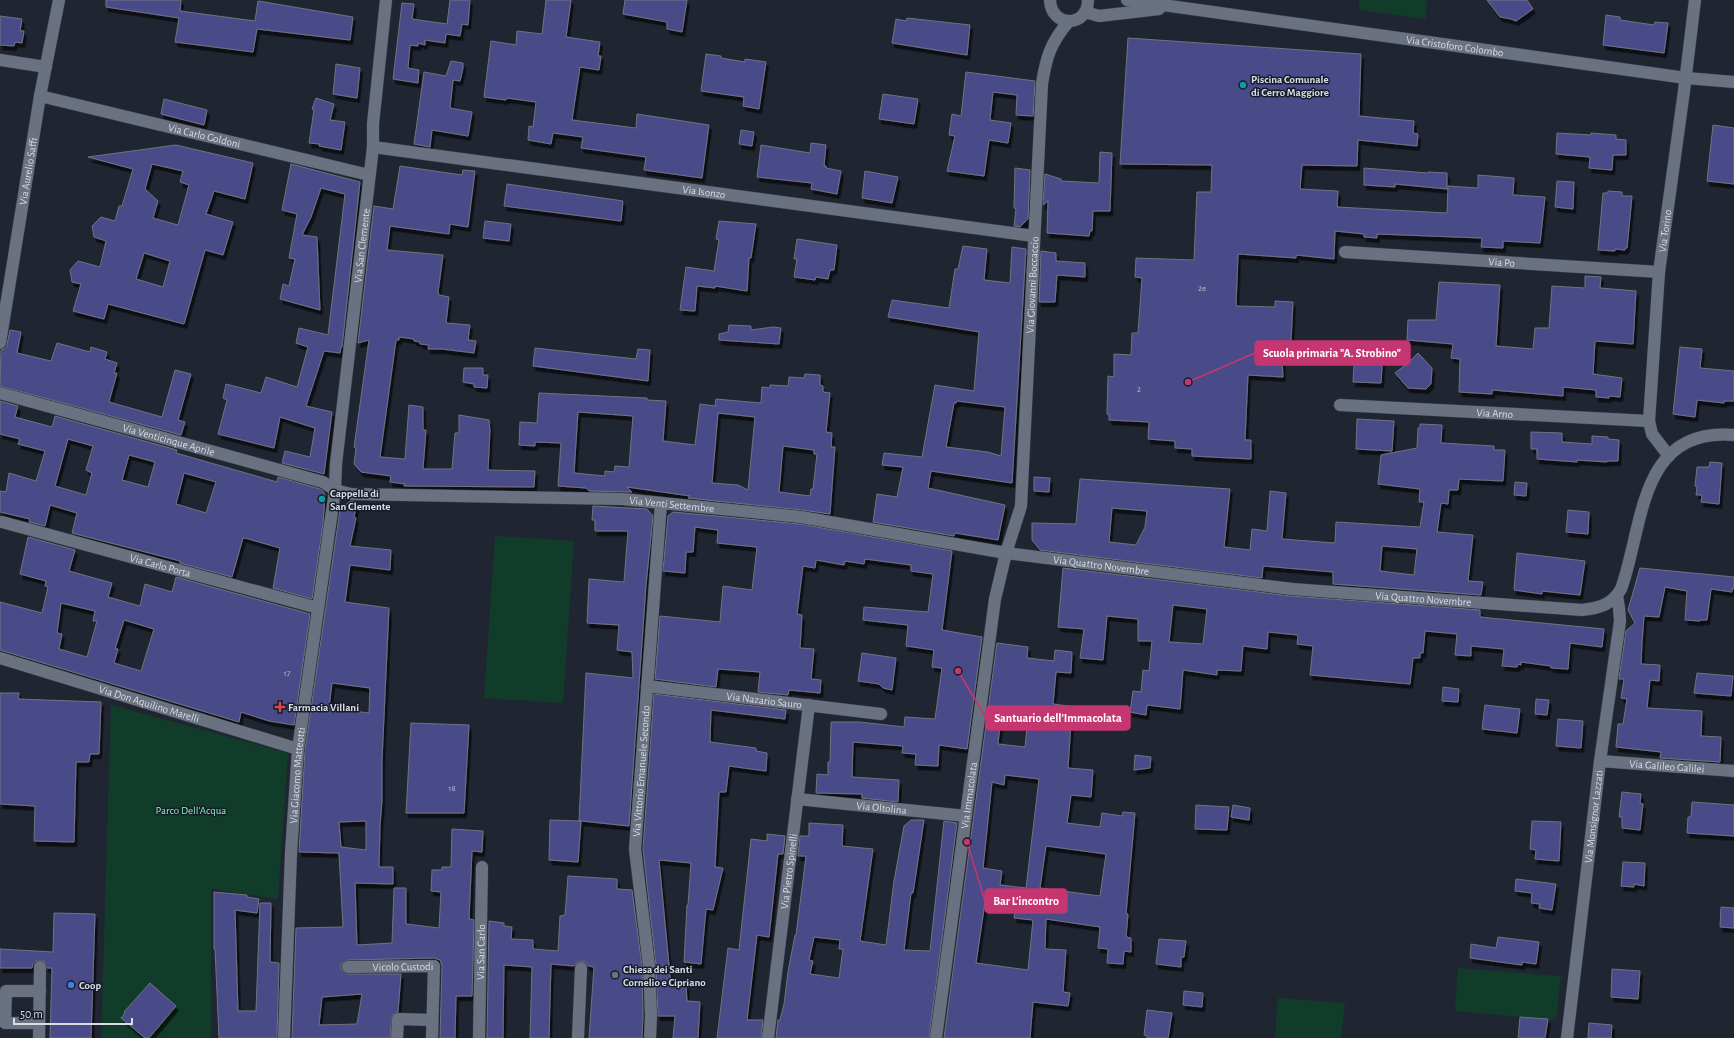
<svg xmlns="http://www.w3.org/2000/svg" width="1734" height="1038" font-family="'Alegreya Sans',sans-serif">
	<defs>
		<filter id="shadow"><feDropShadow dx="2.5" dy="4.5" stdDeviation="0" flood-color="#0009"/></filter>
	</defs>
	<rect width="100%" height="100%" fill="#202532"/>
	<g fill="#123c2a">
		<path d="M1359 0H1427L1426 19 1359 10Z"/>
		<path d="M495 536 574 541 563 703 484 698Z"/>
		<path d="M111 705 288 753 278 899 211 889V1038H101Z"/>
		<path d="M1458 968 1561 976 1556 1020 1455 1011Z"/>
		<path d="M1278 998 1345 1003 1341 1038H1275Z"/>
	</g>
	<g fill="#4a4b88" stroke="#707283" fill-rule="evenodd" filter="url(#shadow)">
		<path d="M106 0H181L180 11 255 21 258 1 353 17 350 40 257 29 253 52 175 42 179 18 106 7Z"/>
		<path d="M450 0H470L468 25 462 24 460 36 446 34 445 43 425 40V45L418 43V46L410 45 408 68 419 70 418 83 393 79 402 3 414 4 412 19 447 24Z"/>
		<path d="M546 0H571L566 37 600 42 598 56H601L599 70 580 67 572 120 636 128 637 114 709 125 702 178 644 170 646 157 581 148 583 137 553 133 551 144 528 140 529 126 533 127 536 102 507 98 506 100 484 97 491 41 516 45 517 31 542 34Z"/>
		<path d="M625 0H687L682 32 667 29V22L623 14Z"/>
		<path d="M1487 0H1527L1533 9 1516 21 1511 19 1500 17Z"/>
		<path d="M1606 15 1620 17V20L1654 25 1655 22 1668 23 1664 53 1603 45Z"/>
		<path d="M0 16 22 19 20 31H24L22 43 15 42 14 46 0 45Z"/>
		<path d="M907 18 970 25 967 55 892 43 896 19 906 21Z"/>
		<path d="M1128 38 1361 54 1359 116 1414 121 1413 133 1418 134 1417 146 1358 140 1357 166 1302 165 1300 189 1338 191 1337 207 1447 213 1448 186 1478 188V175L1514 178 1513 195 1545 197 1540 243 1503 241V248L1481 247 1482 238 1377 234V238L1364 237V234L1335 231 1334 259 1296 255V258L1238 254 1236 306 1275 307V301L1293 302 1290 359H1282L1283 377 1248 375 1245 440H1251V459L1192 456V449L1175 448V441L1148 439 1149 422 1109 420V414H1107L1108 376 1114 377V354L1131 355 1132 333H1138L1142 278 1135 277 1136 258 1194 260 1197 192H1211L1212 165 1120 164Z"/>
		<path d="M706 54 721 56V58L745 62V59L766 62 759 109 743 106 744 97 701 91Z"/>
		<path d="M451 61 463 63V68L460 81 453 80 450 108 472 112 468 136 432 130 430 147 414 144 424 72 446 76Z"/>
		<path d="M336 64 360 68 357 98 333 94Z"/>
		<path d="M966 72 1035 81 1033 116 1016 115 1017 95 993 92 990 120 1011 123 1008 143 989 140 984 176 947 171 955 136 949 135 952 114 961 116Z"/>
		<path d="M883 94 918 99 914 124 879 119Z"/>
		<path d="M316 98 334 104 330 120 345 122 341 150 319 146 320 144 309 143 314 110 312 109Z"/>
		<path d="M164 99 207 110 204 125 161 114Z"/>
		<path d="M1713 125 1734 128V184L1707 181Z"/>
		<path d="M741 130 754 132 752 146 739 144Z"/>
		<path d="M1557 133 1591 135V133L1616 135V139L1626 140V155H1613L1612 170 1589 168 1590 157 1556 154Z"/>
		<path d="M811 143 826 145 824 166H826V168L841 171 837 194 811 189 812 183 757 177 761 145 810 153Z"/>
		<path d="M176 145 253 163 245 199 214 191 206 214 233 222 223 255 205 250 184 324 108 304 104 319 73 311 81 284 72 282 70 270 78 261 100 267 106 241 94 237 92 226 101 217 115 221 119 206H122L133 169 88 157ZM152 164 183 171 180 182 189 185 178 225 153 218 158 201 145 189ZM144 253 170 261 163 287 136 279Z"/>
		<path d="M1100 152 1112 153 1110 211H1093L1092 231H1090L1089 236 1047 233 1048 201 1043 205 1045 174 1061 179V181L1099 183Z"/>
		<path d="M291 164 360 182 342 347H341L340 353 324 351 306 406 332 412 324 474 282 463 285 451 310 457 315 428 280 417 274 448 218 434 227 400 223 398 226 384 261 393 266 377 297 387 308 347 296 343 299 328 328 335 345 194 321 188 311 217 302 235 317 237 320 310 280 299 283 284 289 286 295 259 289 258 297 214 282 210Z"/>
		<path d="M400 166 462 175 463 170 475 171 468 227 450 224 449 234 390 226 387 250 443 255 438 292 439 295 449 297 446 323 470 325 468 340 476 341 474 353 442 349H428L429 345 420 344V342L414 341V339L399 337V340H396L380 457 405 459 409 405 423 407V430H426L423 469H452L455 433H459V415L489 420 490 430 488 470 535 471 534 487 404 486 405 484 390 482 391 476 361 472 354 464 356 448 354 447 356 433 369 340 358 343 374 206 393 209Z"/>
		<path d="M1015 168 1030 170 1028 219 1020 227 1014 226 1016 209 1014 208Z"/>
		<path d="M1364 168 1428 173V172L1447 173V189L1395 184V187L1364 185Z"/>
		<path d="M865 171 898 177 892 203 862 198Z"/>
		<path d="M1557 181 1574 182 1573 209 1555 207Z"/>
		<path d="M507 184 623 201 621 221 504 206Z"/>
		<path d="M1608 191 1622 192V196H1632L1627 248H1625V250L1615 249V251L1598 250 1603 193H1608Z"/>
		<path d="M485 221 511 224 509 241 483 238Z"/>
		<path d="M719 221 756 224 751 258H749L747 291 715 286V288L697 286 695 311 680 310 686 267 714 271 719 240 716 239Z"/>
		<path d="M797 239 837 245 834 270H830L828 279 816 277 815 280 794 277 797 259H794Z"/>
		<path d="M963 246 987 249 984 280 1010 283 1012 247 1026 249 1012 483 931 471 928 488 1005 505 998 540 955 533 954 536 873 522 877 494 897 497 903 467 882 465 884 453 922 457 935 385 974 391 979 332 888 317 892 300 949 308 955 269H958ZM957 401 1005 407 1001 456 988 452 946 447 954 403H956Z"/>
		<path d="M1041 251 1056 253V261L1085 263V277L1057 275 1055 302H1039Z"/>
		<path d="M1585 276 1601 277 1600 288 1636 291 1633 344 1595 341 1593 374 1622 378 1620 397 1609 396V398L1596 397V390L1563 387V396L1492 390V394L1459 392 1460 359 1451 358 1453 344 1407 340 1408 320H1436L1439 282 1500 285 1496 346 1533 349 1535 328H1549L1552 286 1585 288Z"/>
		<path d="M729 325 751 326V330L773 327 781 328 779 344 719 340V334L728 332Z"/>
		<path d="M10 330 21 332 17 353 51 361 57 343 90 352 91 347 107 352 105 359 117 363 114 373H117L109 402 162 417 175 370 191 374 178 420 185 422 181 435 0 386 1 350 6 348 7 345Z"/>
		<path d="M1680 347 1702 349 1700 368 1734 371V401H1724V403L1697 400 1695 417 1673 414Z"/>
		<path d="M535 348 636 359 638 349 650 350 648 381 533 366Z"/>
		<path d="M1355 349 1383 351 1381 383 1353 382Z"/>
		<path d="M1418 353 1432 368 1431 384 1426 389 1408 388 1395 373 1409 362Z"/>
		<path d="M464 368H483V375H488L487 388 474 387V384L463 382Z"/>
		<path d="M805 374 820 375V385L823 386V392L830 393 826 432 832 433 831 447H835L830 514 802 510 688 498 690 496 627 487 632 492 589 491 586 488 558 486 561 443 535 442V446L519 445 520 422 537 423 539 393 647 398V400L666 401 663 441 695 445 700 404 715 406 716 399 761 403 762 387 770 388V385L788 386 789 377 804 378ZM578 412 633 416 629 467 615 466 614 472 605 471V476L574 473ZM718 413 755 417 748 490 738 485 712 483ZM783 446 814 450V454H817L813 489H811L810 496 779 492Z"/>
		<path d="M0 401 18 406 15 417 52 427 55 416 177 450 176 453 277 482 278 477 320 489 323 491 325 495 323 524 312 599 273 588 280 548 245 538H243L232 577 180 563V561L72 533 77 513 50 505 45 526 29 522 30 519 0 512V491L6 492 9 473 36 481 45 451 18 444 20 439 0 434ZM68 439 93 446 86 470 92 473 86 495 55 486ZM129 455 155 462 148 487 122 480ZM184 473 216 482 206 513 176 504Z"/>
		<path d="M1357 419 1394 421 1392 451 1356 449Z"/>
		<path d="M1420 424 1442 425 1441 443 1494 446V450H1505L1503 481 1459 479 1458 490H1449L1448 504 1441 503 1437 532 1473 535 1468 581 1483 582 1481 595 1333 584V572L1263 566 1262 578 1040 550 1032 540V523L1076 524 1080 479 1230 489 1224 547 1250 550 1252 529 1267 531 1270 491 1286 493 1282 539 1335 543 1336 522 1420 527 1424 502H1419L1420 489 1378 484 1381 455 1417 448 1418 428H1420ZM1112 508 1147 511 1145 527 1136 545 1109 542ZM1382 546 1417 549 1414 575 1380 571Z"/>
		<path d="M1531 432 1562 433V442L1592 444V436L1608 437V439L1619 440 1618 461H1607V462L1577 460V462L1537 459V449H1531Z"/>
		<path d="M1710 462 1722 463 1719 504 1701 502 1702 495H1696L1697 487 1695 486 1697 467H1709Z"/>
		<path d="M1034 477 1050 478 1049 492 1034 491Z"/>
		<path d="M1515 482 1527 483 1526 496 1514 495Z"/>
		<path d="M350 501 357 502 354 517 356 518 350 546 391 550 390 570 350 565 345 602 389 608 382 760V801L380 825 379 867H393V884L355 883 357 945 392 943 394 888H406V924L439 928 441 892 431 891 432 870H442V867H451L452 829 483 831 482 852 472 851 469 919 474 920 472 996H456L455 1038H440L442 966 440 960 434 958 348 960 341 964V970L348 974H401L398 1012 392 1015 390 1038H292L296 928 343 927 339 853 299 852 305 750 340 510ZM332 683 370 688 369 713 329 708ZM366 821V850L341 847 339 822ZM362 994 357 1024 319 1025 322 997Z"/>
		<path d="M593 506 647 509 653 516 646 585 629 826 581 821 578 862 549 860 550 820 581 821H579L586 673 633 678 632 652 617 650 619 625 587 623 589 579 624 582 628 531H595V520H592Z"/>
		<path d="M1568 510 1589 512 1588 534 1566 532Z"/>
		<path d="M673 512 800 524 952 551 942 630 982 637 967 749 939 745 938 766 915 765 916 754 902 753 903 746 853 742 852 777 899 780 898 802 862 798V794L816 793 817 774 828 775V762H830L831 722H860L904 727 905 717 935 719 942 668 932 667 934 650 906 646 908 625 863 620 864 607 928 612 933 574 911 571V565L865 559 864 564 845 561 844 565 816 560 815 568 803 566 797 614 802 615 800 648 814 649 811 679 821 680 820 693 789 690 788 695 758 692 760 672 718 669 716 687 655 679 660 616 720 622 723 586 752 590 757 547 717 543 718 530 695 527 693 552H686L685 573 663 571 668 516Z"/>
		<path d="M28 537 75 550 69 571 112 583 108 597 140 606 145 584 172 592 176 577 310 614 294 725 269 721 241 712 239 722 0 650V602L42 613 48 587 45 586 46 581 20 574ZM61 603 95 611 93 621H97L87 657 59 649 62 634 57 633ZM124 620 154 629 141 671 114 663 118 649H115Z"/>
		<path d="M1517 553 1585 561 1580 595 1542 591V594L1514 590Z"/>
		<path d="M1063 568 1291 596 1480 610V617L1604 629 1602 647 1570 643 1568 669 1551 668V666L1521 662V665L1518 664 1517 667 1502 666 1504 649 1471 646V656L1455 655 1457 634 1425 631 1423 653H1420V658H1413L1410 684 1310 675 1313 646 1297 644 1298 635 1268 632 1267 649 1243 646 1241 671 1217 670V675L1183 670 1180 709 1147 705 1146 715 1130 712 1133 691 1141 692 1143 670 1149 671 1152 641H1138V619L1107 616 1103 660 1080 658 1084 629 1058 627ZM1173 605 1207 609 1203 644 1169 642Z"/>
		<path d="M1640 568 1734 577V589L1732 588V592L1711 589 1707 620H1700V621L1685 620 1687 591 1665 587 1659 617 1644 616 1642 643 1641 664 1660 665 1659 681 1650 680 1647 708 1702 711 1701 736 1721 737 1720 762 1660 758 1661 752 1616 747 1618 724H1623L1627 699 1621 698 1624 679H1619L1626 631 1635 623 1628 610Z"/>
		<path d="M997 643 1028 647 1027 658 1054 661 1055 650 1072 652 1071 673 1056 672 1053 704 1091 709 1090 724 1071 722 1068 768 1093 770 1091 797 1071 795 1067 823 1100 827 1102 813 1122 816 1123 812 1135 813 1126 914H1128L1126 937 1131 938V952L1124 951 1123 964 1107 963 1108 949 1098 948 1100 927 1046 919 1045 949 1066 950 1063 992 1070 993 1068 1006 1033 1002 1030 1038H944ZM1001 715 1028 718 1025 747 998 744ZM1005 775 1039 779 1026 888 1000 885 1002 871 983 868 992 782 1004 785ZM1046 846 1106 854 1100 896 1040 888ZM986 895 1017 901 1014 918 1033 920 1028 970 976 963Z"/>
		<path d="M862 653 896 658 892 690 883 688 879 684 858 681Z"/>
		<path d="M1697 673 1733 676 1731 696 1694 693Z"/>
		<path d="M1443 687 1459 689 1458 702 1442 701Z"/>
		<path d="M0 693H19L18 699 101 702 99 754H90L89 762H76L74 842 34 841 35 806 0 804Z"/>
		<path d="M654 694 786 710 785 719 711 710 710 742 756 748V751L767 753 766 771 729 766 726 792H719L715 867 723 868 713 910 706 909 701 964 684 962 687 905H688L691 863 659 860 671 986 686 985 687 1001 700 1002 698 1038H673L675 1016H658L656 965 643 849Z"/>
		<path d="M1536 699 1549 700 1547 715 1535 714Z"/>
		<path d="M1485 705 1520 709 1517 733 1482 729Z"/>
		<path d="M1558 719 1583 721 1581 748 1556 746Z"/>
		<path d="M411 723 469 725 464 813H406Z"/>
		<path d="M1135 755 1151 757 1150 768 1134 770Z"/>
		<path d="M1622 792 1641 794 1640 803 1643 804 1640 830 1622 828V817H1619Z"/>
		<path d="M1692 802 1734 805V836L1687 833 1688 817H1691Z"/>
		<path d="M1196 805 1229 807 1227 830 1195 829Z"/>
		<path d="M1233 805 1250 808 1249 820 1231 817Z"/>
		<path d="M911 820H924L913 893H911L904 950 930 951 944 821 957 823 929 1038H776L778 1020H780L784 1004 788 972 795 935H796L806 856H798L800 836H809V823L843 825 842 846 873 849 860 941 886 945 894 881 904 826ZM814 937 840 940 839 949H843L839 978 810 974 813 961 809 960Z"/>
		<path d="M1532 821 1561 822 1559 861 1535 859 1536 850 1530 849Z"/>
		<path d="M767 834 785 836 783 854H778L769 937 757 935 747 1020H763L761 1038H717L728 948 739 950 751 839 767 841Z"/>
		<path d="M1623 862 1645 863 1644 886 1634 884V887L1621 886Z"/>
		<path d="M568 876 617 879V889L632 890 642 967 643 1016 642 1038H589L594 967 588 966 585 962 581 961 577 962 574 966 551 964 549 1038H530L532 967 504 965 503 1038H487L489 921 504 923V926L512 927 511 939 533 940V949L558 951 560 916 565 915Z"/>
		<path d="M1516 879 1556 884 1552 910 1539 908 1540 904 1531 903 1532 893 1515 891Z"/>
		<path d="M214 892 247 895V897L259 899 257 913 235 910 238 1011H256L260 903H271L270 962 279 963 277 1038H219L215 949H214Z"/>
		<path d="M1721 907 1734 908V928L1720 927Z"/>
		<path d="M54 913 95 914 91 1038H50L52 968H47L44 961H36L33 964 32 968H0V949L53 952Z"/>
		<path d="M1498 937 1539 942 1536 964 1522 962V965L1470 958 1471 944 1496 948Z"/>
		<path d="M1159 939 1186 941 1184 957H1181V967L1156 964Z"/>
		<path d="M1612 969 1640 971 1638 999 1611 997Z"/>
		<path d="M150 983 176 1006 149 1038H145L121 1018 125 1013 124 1012Z"/>
		<path d="M1184 991 1203 993 1202 1007 1183 1005Z"/>
		<path d="M1147 1010 1172 1013 1168 1038H1147V1036L1144 1035Z"/>
		<path d="M1520 1017 1548 1019 1545 1038H1518Z"/>
		<path d="M1589 1023 1612 1025 1611 1038H1588Z"/>
	</g>
	<g fill="none" stroke-linecap="round" stroke-linejoin="round">
		<g stroke="#3b404b" stroke-width="13">
			<g id="minor">
				<path d="M1050 0C1051 28 1088 28 1088 0"/>
				<path id="s1" d="M1127 0 1686 78 1734 82"/>
				<path d="M1085 12 1099 16 1159 9"/>
				<path d="M0 60 46 67"/>
				<path id="s2" d="M40 96 369 175"/>
				<path id="s3" d="M373 147 1034 236"/>
				<path id="s4" d="M1345 252 1659 272"/>
				<path id="s5" d="M0 343 40 96 59 0"/>
				<path id="s6" d="M0 393 323 482 335 490 351 494 622 499 801 517 1006 553 1292 589 1582 610C1599 608 1612 605 1621 589 1644 526 1638 427 1734 435"/>
				<path id="s7" d="M1340 405 1649 421"/>
				<path id="s8" d="M1669 456 1652 434 1649 421 1659 272 1684 91 1695 0"/>
				<path id="s9" d="M2 522 318 608"/>
				<path id="s10" d="M0 658 298 749"/>
				<path id="s11" d="M647 686 881 714"/>
				<path id="s12" d="M1600 761 1734 771"/>
				<path id="s13" d="M797 799 966 816"/>
				<path id="s14" d="M348 967 434 966 432 1038"/>
				<path d="M39 1023H5L6 991H40"/>
				<path d="M39 1038 40 967"/>
				<path id="s15" d="M284 1038 291 853 298 749 335 490 336 464 373 147V124L386 0"/>
				<path d="M397 1038 398 1019 432 1020"/>
				<path id="s16" d="M479 1038 482 867"/>
				<path d="M578 1038 581 968"/>
				<path id="s17" d="M650 1038 651 1016 649 966 635 849 661 503"/>
				<path id="s18" d="M768 1038 809 705"/>
				<path id="s19" d="M936 1038 995 599 1006 553 1021 506 1042 84C1046 57 1051 42 1069 21"/>
				<path id="s20" d="M1567 1038 1600 761 1620 621 1619 608 1617 596"/>
			</g>
		</g>
		<use href="#minor" stroke="#6a7180" stroke-width="12"/>
	</g>
	<g fill="#0f9aa8" stroke="#161c28" stroke-width="1.5">
		<circle cx="1243" cy="85" r="4"/>
		<circle cx="322" cy="499" r="4"/>
	</g>
	<path fill="#e0444e" stroke="#161c28" stroke-width="1.5" d="M278 701h4v4h4v4h-4v4h-4v-4h-4v-4h4z"/>
	<circle fill="#6b7280" stroke="#161c28" stroke-width="1.5" cx="615" cy="975" r="4"/>
	<circle fill="#3f7fe0" stroke="#161c28" stroke-width="1.5" cx="71" cy="985" r="4"/>
	<g text-anchor="middle" stroke-width="3" stroke-linejoin="round" paint-order="stroke">
		<g font-size="9" fill="#b5b8ce">
			<text x="1202" y="291">2e</text>
			<text x="1139" y="392">2</text>
			<text x="287" y="676">17</text>
			<text x="452" y="791">18</text>
		</g>
		<g font-size="11" fill="#d9dde6" stroke="#161c28">
			<text dy="4" stroke="none"><textPath href="#s1" startOffset="331">Via Cristoforo Colombo</textPath></text>
			<text dy="4" stroke="none"><textPath href="#s2" startOffset="169">Via Carlo Goldoni</textPath></text>
			<text dy="4" stroke="none"><textPath href="#s5" startOffset="174">Via Aurelio Saffi</textPath></text>
			<text dy="4" stroke="none"><textPath href="#s3" startOffset="334">Via Isonzo</textPath></text>
			<text dy="4" stroke="none"><textPath href="#s8" startOffset="232">Via Torino</textPath></text>
			<text dy="4" stroke="none"><textPath href="#s15" startOffset="797">Via San Clemente</textPath></text>
			<text dy="4" stroke="none"><textPath href="#s4" startOffset="157">Via Po</textPath></text>
			<text dy="4" stroke="none"><textPath href="#s19" startOffset="761">Via Giovanni Boccaccio</textPath></text>
			<text dy="4" stroke="none"><textPath href="#s7" startOffset="155">Via Arno</textPath></text>
			<text dy="4" stroke="none"><textPath href="#s6" startOffset="175">Via Venticinque Aprile</textPath></text>
			<text dy="4" stroke="none"><textPath href="#s6" startOffset="687">Via Venti Settembre</textPath></text>
			<text dy="4" stroke="none"><textPath href="#s9" startOffset="164">Via Carlo Porta</textPath></text>
			<text dy="4" stroke="none"><textPath href="#s6" startOffset="1121">Via Quattro Novembre</textPath></text>
			<text dy="4" stroke="none"><textPath href="#s6" startOffset="1445">Via Quattro Novembre</textPath></text>
			<text dy="4" stroke="none"><textPath href="#s11" startOffset="118">Via Nazario Sauro</textPath></text>
			<text dy="4" stroke="none"><textPath href="#s10" startOffset="156">Via Don Aquilino Marelli</textPath></text>
			<text dy="4" stroke="none"><textPath href="#s12" startOffset="67">Via Galileo Galilei</textPath></text>
			<text dy="4" stroke="none"><textPath href="#s17" startOffset="268">Via Vittorio Emanuele Secondo</textPath></text>
			<text dy="4" stroke="none"><textPath href="#s15" startOffset="263">Via Giacomo Matteotti</textPath></text>
			<text dy="4" stroke="none"><textPath href="#s19" startOffset="245">Via Immacolata</textPath></text>
			<text dy="4" stroke="none"><textPath href="#s13" startOffset="85">Via Oltolina</textPath></text>
			<text dy="4" stroke="none"><textPath href="#s20" startOffset="223">Via Monsignor Lazzati</textPath></text>
			<text dy="4" stroke="none"><textPath href="#s18" startOffset="168">Via Pietro Spinelli</textPath></text>
			<text dy="4" stroke="none"><textPath href="#s16" startOffset="86">Via San Carlo</textPath></text>
			<text dy="4" stroke="none"><textPath href="#s14" startOffset="55">Vicolo Custodi</textPath></text>
		</g>
		<g font-size="11" font-weight="bold" fill="#d9dde6" stroke="#161c28" text-anchor="start">
			<text x="1251" y="83">Piscina Comunale<tspan x="1251" dy="13">di Cerro Maggiore</tspan></text>
			<text x="330" y="497">Cappella di<tspan x="330" dy="13">San Clemente</tspan></text>
			<text x="288" y="711">Farmacia Villani</text>
			<text x="623" y="973">Chiesa dei Santi<tspan x="623" dy="13">Cornelio e Cipriano</tspan></text>
			<text x="79" y="989">Coop</text>
		</g>
		<g font-size="11" fill="#82f3bd" stroke="#161c28">
			<text x="191" y="814">Parco Dell’Acqua</text>
		</g>
	</g>
	<path fill="none" stroke="#c53670" stroke-width="1.5" d="M1188 382L1255 353M958 671L986 718M967 842L985 901"/>
	<g fill="#c53670" stroke="#161c28" stroke-width="1.5">
		<circle cx="1188" cy="382" r="4"/>
		<circle cx="958" cy="671" r="4"/>
		<circle cx="967" cy="842" r="4"/>
	</g>
	<g fill="#c53670" stroke="#c53670" stroke-width="1.5">
		<rect x="1255" y="341" width="155" height="24" rx="4"/>
		<rect x="986" y="706" width="144" height="24" rx="4"/>
		<rect x="985" y="889" width="82" height="24" rx="4"/>
	</g>
	<g font-size="12" text-anchor="middle" font-weight="bold" fill="#fff">
		<text x="1332" y="357">Scuola primaria "A. Strobino"</text>
		<text x="1058" y="722">Santuario dell'Immacolata</text>
		<text x="1026" y="905">Bar L'incontro</text>
	</g>
	<path d="M14 1018v6h118v-6" fill="none" stroke="#d9dde6" stroke-width="2"/>
	<text x="20" y="1018" font-size="12" fill="#d9dde6" stroke="#161c28" stroke-width="3" paint-order="stroke">50 m</text>
</svg>
